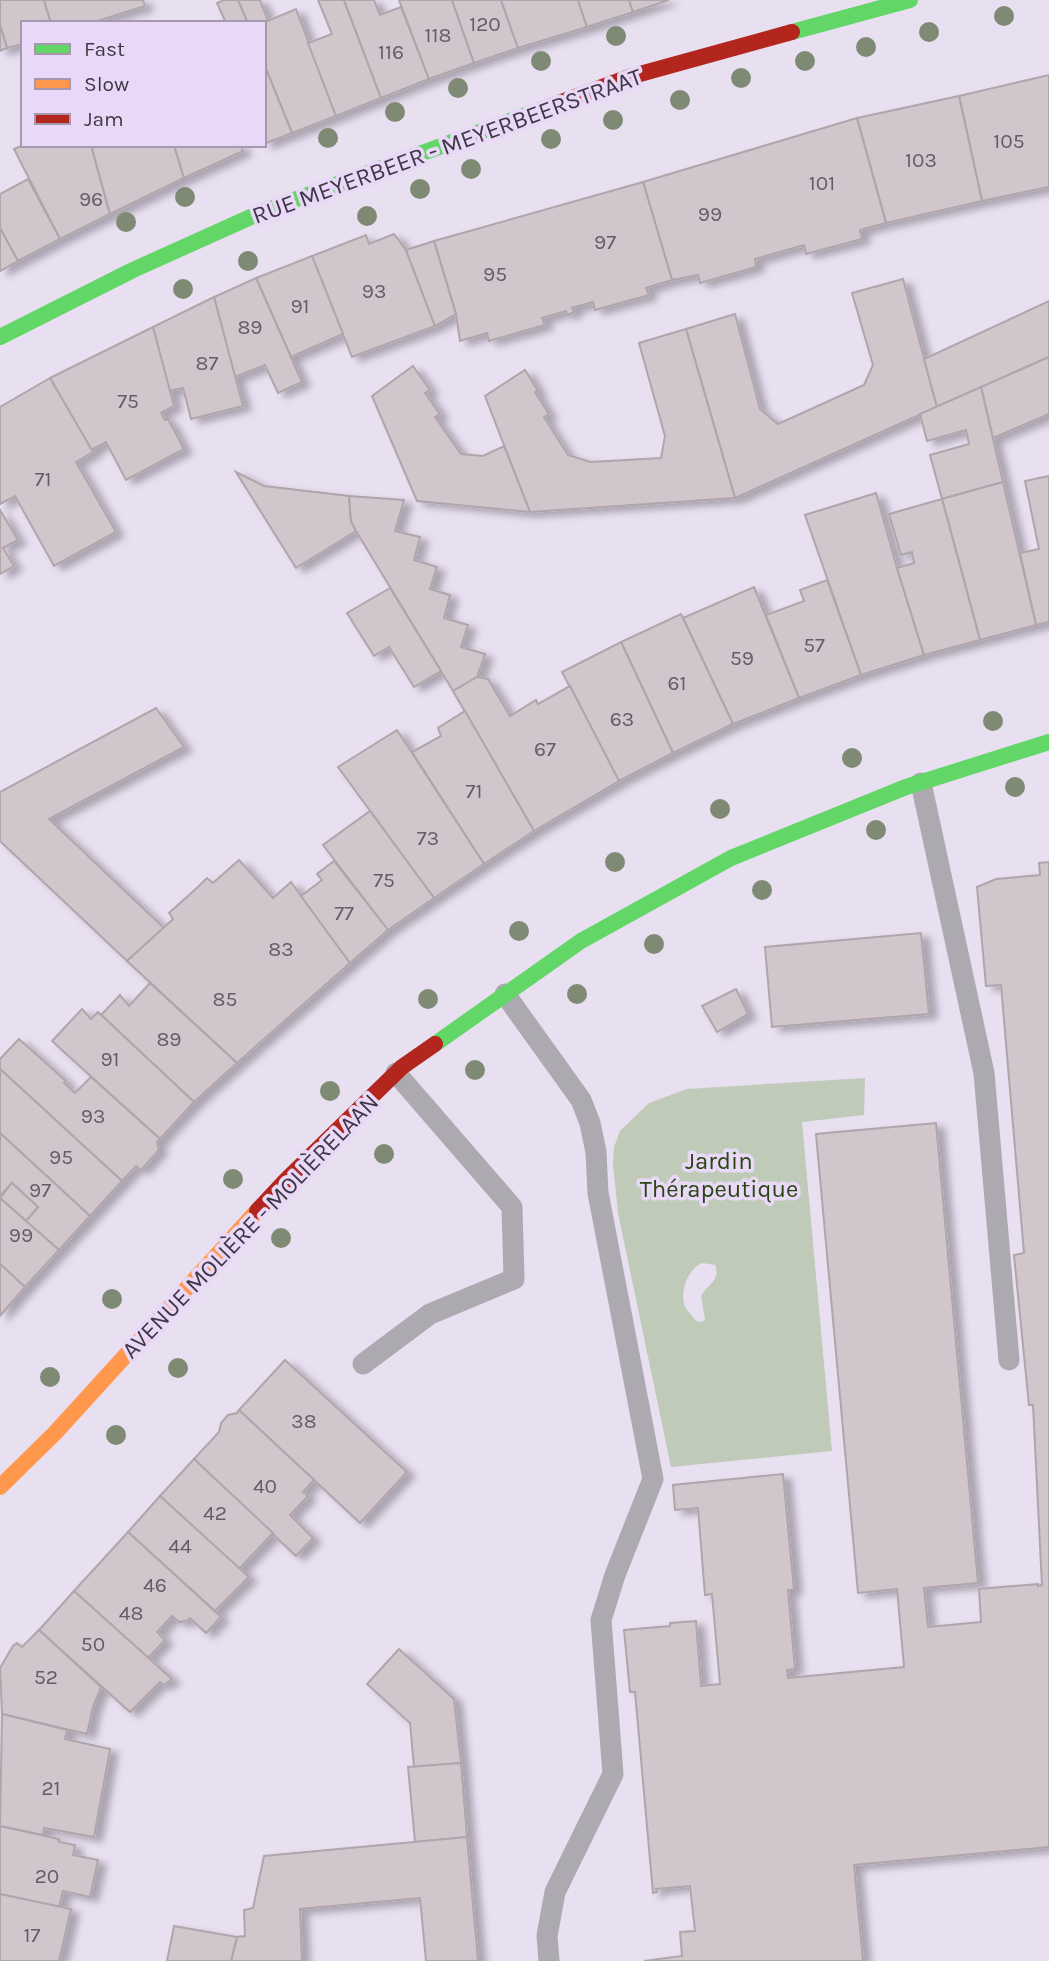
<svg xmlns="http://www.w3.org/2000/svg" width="1049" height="1961" font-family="Karla,sans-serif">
	<defs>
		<filter id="shadow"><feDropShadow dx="8" dy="4.5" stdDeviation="3.5" flood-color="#0004"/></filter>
	</defs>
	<rect width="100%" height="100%" fill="#e8dff0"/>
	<path fill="#bfcbb8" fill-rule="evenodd" d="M865 1078 864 1115 802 1122 832 1451 671 1467 618 1213 613 1165 614 1147 620 1131 649 1103 687 1089ZM702 1263 715 1265C721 1281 708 1283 701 1296L705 1319 702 1322 696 1321C693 1316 688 1312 685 1307 679 1292 688 1269 702 1263Z"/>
	<g fill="#d1c6cc" stroke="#afa5ab" stroke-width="2" filter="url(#shadow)">
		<path d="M0 0H44L51 23H23V44L7 48 0 25Z"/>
		<path d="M44 0H143L145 6 91 23H51Z"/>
		<path d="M224 0H238L248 23H226L217 3Z"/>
		<path d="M238 0H260L268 21 296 9 336 116 292 133 264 64V23H248Z"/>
		<path d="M318 0H344L381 98 336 116 308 43 332 34Z"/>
		<path d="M344 0H374L380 15 401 7 429 79 381 98Z"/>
		<path d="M399 0H452L474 63 429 79Z"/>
		<path d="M452 0H501L518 48 474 63Z"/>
		<path d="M501 0H578L587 27 518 48Z"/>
		<path d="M578 0H629L633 12 587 27Z"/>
		<path d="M629 0H669L633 12Z"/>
		<path d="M0 25 7 48 0 51Z"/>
		<path d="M264 64 292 133 264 144Z"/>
		<path d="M1049 75V187L982 201 959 96Z"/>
		<path d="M959 96 982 201 886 223 857 118Z"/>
		<path d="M857 118 886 223 860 230 862 239 806 254 804 245 755 259 756 267 700 283 698 275 672 280 643 182Z"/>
		<path d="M23 145H91L110 214 60 239 14 149Z"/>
		<path d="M91 145H174L184 178 110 214Z"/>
		<path d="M174 145H241L243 151 184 178Z"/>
		<path d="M28 179 60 239 18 261 0 228V194Z"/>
		<path d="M643 182 672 280 646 288 649 295 595 310 593 302 572 308 574 312 567 315 566 311 542 318 545 325 489 341 487 333 460 341 456 314 434 241Z"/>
		<path d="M0 228 18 261 0 271Z"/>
		<path d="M394 234 406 250 435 326 352 357 312 256 366 235 369 244Z"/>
		<path d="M434 241 456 314 435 326 406 250Z"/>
		<path d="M312 256 343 334 291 357 256 278Z"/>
		<path d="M256 278 302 382 278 393 265 365 235 377 214 297Z"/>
		<path d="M903 279 937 407 735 498 686 329 735 314 760 409 778 424 864 385 873 365 852 293Z"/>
		<path d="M214 297 243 406 191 419 183 388 169 391 153 327Z"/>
		<path d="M1049 301V357L937 407 924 359Z"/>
		<path d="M153 327 174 406 161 413 165 420 168 419 184 449 126 480 106 442 91 450 50 378Z"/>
		<path d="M686 329 735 498 530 512 485 396 525 370 538 391 535 392 549 414 544 417 568 455 590 462 661 458 665 436 639 343Z"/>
		<path d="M1049 357V414L993 438 981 387Z"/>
		<path d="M413 366 430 390 425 393 440 414 435 417 461 454 483 456 504 446 530 512 417 501 372 396Z"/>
		<path d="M50 378 93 452 76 462 116 532 54 566 15 496 0 504V407Z"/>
		<path d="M981 387 1003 482 942 499 930 455 969 444 966 430 927 441 920 414Z"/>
		<path d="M236 472 264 486 349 496 351 521 356 531 296 568Z"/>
		<path d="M1049 476V622L1036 625 1020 553 1039 549 1025 481Z"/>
		<path d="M1003 482 1036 625 980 640 942 499Z"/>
		<path d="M876 493 897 568 924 655 861 675 805 515Z"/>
		<path d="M349 496 404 500 395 531 420 537 414 560 437 567 430 589 450 595 444 618 468 625 461 647 485 654 477 677 453 691 356 531 351 521Z"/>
		<path d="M942 499 980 640 924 655 897 568 914 563 912 552 901 555 889 514Z"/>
		<path d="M0 510 18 540 3 548 14 566 0 574Z"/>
		<path d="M827 580 861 675 799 698 766 615 804 601 800 590Z"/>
		<path d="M754 587 799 698 733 724 683 618Z"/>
		<path d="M390 588 441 671 414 687 389 647 374 656 347 613Z"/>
		<path d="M681 614 733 724 673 753 621 642Z"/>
		<path d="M621 642 673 753 619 781 562 672Z"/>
		<path d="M477 677 488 679 510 716 536 700 538 704 570 686 619 781 534 831 453 691Z"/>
		<path d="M156 708 184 747 49 819 164 928 127 961 0 841V792Z"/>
		<path d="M465 711 534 831 484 864 412 752 441 736 438 728Z"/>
		<path d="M397 730 484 864 434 898 338 767Z"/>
		<path d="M370 811 434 898 388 930 323 845Z"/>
		<path d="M239 860 273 898 291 882 350 963 237 1063 127 961 173 919 169 913 199 886 207 878 213 883Z"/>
		<path d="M334 861 388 930 350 963 301 896 322 880 317 874Z"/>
		<path d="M1049 862V1847L854 1865 863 1961H644L682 1956 680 1932 695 1931 690 1886 656 1889 657 1892 653 1893 635 1692H630L624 1630 670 1626V1623L696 1621 701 1686 720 1684 712 1594 705 1595 698 1508 675 1510 673 1485 783 1474 794 1590H788L795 1669 787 1670 788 1678 904 1667 897 1589 858 1593 816 1134 936 1123 978 1583 924 1588 928 1627 981 1622 979 1589 1038 1584V1586L1042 1585 1033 1405H1029L1014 1255 1024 1253 1001 985 986 986 977 887 996 879 1040 875 1039 863Z"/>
		<path d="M921 933 929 1014 772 1027 765 947Z"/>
		<path d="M150 983 237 1063 194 1102 101 1015 120 995 129 1006Z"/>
		<path d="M736 989 748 1014 717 1032 702 1006Z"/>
		<path d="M82 1009 91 1019 98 1012 194 1102 160 1139 52 1041Z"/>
		<path d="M19 1039 66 1081 64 1083 75 1093 91 1077 160 1139 157 1142 159 1150 141 1170 136 1166 122 1181 0 1069V1059Z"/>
		<path d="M0 1069 122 1181 90 1216 0 1133Z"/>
		<path d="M0 1133 90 1216 59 1250 26 1221 38 1207 12 1183 0 1196Z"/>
		<path d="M12 1183 38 1207 26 1221 0 1198Z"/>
		<path d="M0 1198 59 1250 25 1287 0 1264Z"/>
		<path d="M0 1264 25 1287 0 1316Z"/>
		<path d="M285 1360 407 1472 360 1523 239 1410Z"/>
		<path d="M239 1410 314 1480 303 1492 308 1496 290 1515 313 1538 296 1556 194 1459 219 1432 221 1423 228 1415 237 1413Z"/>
		<path d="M194 1459 273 1533 239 1569 160 1496Z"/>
		<path d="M160 1496 249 1577 215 1611 128 1532Z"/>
		<path d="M128 1532 221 1617 206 1633 190 1618 186 1621 179 1622 172 1616 157 1632 165 1640 148 1658 74 1591Z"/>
		<path d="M74 1591 172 1679 164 1685 160 1682 130 1712 39 1630Z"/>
		<path d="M39 1630 101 1687 93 1707 87 1734 2 1714 0 1668 13 1646 17 1643 22 1647Z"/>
		<path d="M399 1649 454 1699 461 1763 414 1767 410 1723 367 1684Z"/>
		<path d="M2 1714 67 1730 65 1739 110 1749 94 1837 44 1828 43 1835 0 1826Z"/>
		<path d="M461 1763 467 1837 415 1842 408 1767Z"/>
		<path d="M0 1826 59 1839V1842L75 1845 73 1855 98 1860 90 1897 63 1891 59 1907 0 1894Z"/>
		<path d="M467 1837 478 1961H426L420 1898 300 1909 302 1961H231L237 1937 245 1936 244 1910 253 1908 264 1856Z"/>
		<path d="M0 1894 71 1909 59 1961H0Z"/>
		<path d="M174 1926 237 1937 231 1961H167Z"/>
	</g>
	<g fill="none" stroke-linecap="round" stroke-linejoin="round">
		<g stroke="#aca9b1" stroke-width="21">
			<path d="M921 783 984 1073 1009 1360"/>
			<path d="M505 994 581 1100 590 1123 596 1152 598 1193 653 1479 615 1575 601 1620 613 1774 555 1892 547 1936 549 1961"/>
			<path d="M363 1364 430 1314 514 1279 512 1207 396 1073"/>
		</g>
		<g stroke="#63d668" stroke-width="16">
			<path d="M792 32 910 0"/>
			<path d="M0 337 133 270 264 211 537 111"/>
			<path d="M435 1044 581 941 731 858 906 787 1049 742"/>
		</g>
		<path stroke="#ff974d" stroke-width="16" d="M0 1487 55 1433 257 1211"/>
		<g stroke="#b3261e" stroke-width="16">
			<path d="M537 111 629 77 792 32"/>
			<path d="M257 1211 286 1180 402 1067 435 1044"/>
		</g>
	</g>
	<g fill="#7f8a75">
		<circle cx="1004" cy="16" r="10"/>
		<circle cx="929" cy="32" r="10"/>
		<circle cx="616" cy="36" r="10"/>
		<circle cx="866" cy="47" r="10"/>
		<circle cx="541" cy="61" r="10"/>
		<circle cx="805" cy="61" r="10"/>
		<circle cx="741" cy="78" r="10"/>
		<circle cx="458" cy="88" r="10"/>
		<circle cx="680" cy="100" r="10"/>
		<circle cx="395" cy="112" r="10"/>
		<circle cx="613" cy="120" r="10"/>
		<circle cx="328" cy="138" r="10"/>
		<circle cx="551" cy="139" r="10"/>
		<circle cx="471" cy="169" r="10"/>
		<circle cx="420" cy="189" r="10"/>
		<circle cx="185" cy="197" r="10"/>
		<circle cx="367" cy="216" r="10"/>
		<circle cx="126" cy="222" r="10"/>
		<circle cx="248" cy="261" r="10"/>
		<circle cx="183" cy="289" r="10"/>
		<circle cx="993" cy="721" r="10"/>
		<circle cx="852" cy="758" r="10"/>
		<circle cx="1015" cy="787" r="10"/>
		<circle cx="720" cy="809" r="10"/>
		<circle cx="876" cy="830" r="10"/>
		<circle cx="615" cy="862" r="10"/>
		<circle cx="762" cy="890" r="10"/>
		<circle cx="519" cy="931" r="10"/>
		<circle cx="654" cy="944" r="10"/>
		<circle cx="577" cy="994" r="10"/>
		<circle cx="428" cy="999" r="10"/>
		<circle cx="475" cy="1070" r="10"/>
		<circle cx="330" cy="1091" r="10"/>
		<circle cx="384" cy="1154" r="10"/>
		<circle cx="233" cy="1179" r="10"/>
		<circle cx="281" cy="1238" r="10"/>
		<circle cx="112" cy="1299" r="10"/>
		<circle cx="178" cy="1368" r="10"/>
		<circle cx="50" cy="1377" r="10"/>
		<circle cx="116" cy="1435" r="10"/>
	</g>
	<g text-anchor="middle" stroke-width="7" stroke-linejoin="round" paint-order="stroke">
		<g font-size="21" fill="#645c66">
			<text x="485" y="31">120</text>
			<text x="438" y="42">118</text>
			<text x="391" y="59">116</text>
			<text x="1009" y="148">105</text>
			<text x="921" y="167">103</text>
			<text x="822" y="190">101</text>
			<text x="91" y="206">96</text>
			<text x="710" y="221">99</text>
			<text x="605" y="249">97</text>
			<text x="495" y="281">95</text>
			<text x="374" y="298">93</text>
			<text x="300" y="313">91</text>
			<text x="250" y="334">89</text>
			<text x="207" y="370">87</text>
			<text x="128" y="408">75</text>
			<text x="43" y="486">71</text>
			<text x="814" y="652">57</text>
			<text x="742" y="665">59</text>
			<text x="677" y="690">61</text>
			<text x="622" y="726">63</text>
			<text x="545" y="756">67</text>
			<text x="474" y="798">71</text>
			<text x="428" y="845">73</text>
			<text x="384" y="887">75</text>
			<text x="344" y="920">77</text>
			<text x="281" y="956">83</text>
			<text x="225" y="1006">85</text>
			<text x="169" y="1046">89</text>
			<text x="110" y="1066">91</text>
			<text x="93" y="1123">93</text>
			<text x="61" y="1164">95</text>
			<text x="40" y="1197">97</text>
			<text x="21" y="1242">99</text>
			<text x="304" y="1428">38</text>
			<text x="265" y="1493">40</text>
			<text x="215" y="1520">42</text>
			<text x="180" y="1553">44</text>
			<text x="155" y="1592">46</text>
			<text x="131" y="1620">48</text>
			<text x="93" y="1651">50</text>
			<text x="46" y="1684">52</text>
			<text x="51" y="1795">21</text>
			<text x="47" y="1883">20</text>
			<text x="32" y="1942">17</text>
		</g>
		<g font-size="24" fill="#3f3844" stroke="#e9d8f7">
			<text transform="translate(447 146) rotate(-20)" y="8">RUE MEYERBEER - MEYERBEERSTRAAT</text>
			<text transform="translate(250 1226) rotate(-46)" y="8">AVENUE MOLIÈRE - MOLIÈRELAAN</text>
		</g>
		<g font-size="24" fill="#294511" stroke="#e9d8f7">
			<text x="719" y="1169">Jardin<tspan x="719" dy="28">Thérapeutique</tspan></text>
		</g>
	</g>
	<rect x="21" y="21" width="245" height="126" fill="#e9d8f7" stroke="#a598af" stroke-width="2"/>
	<rect x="35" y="44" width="35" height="10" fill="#63d668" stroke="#a598af" stroke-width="2"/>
	<text x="84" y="56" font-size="21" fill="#3f3844">Fast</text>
	<rect x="35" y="79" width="35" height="10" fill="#ff974d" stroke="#a598af" stroke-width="2"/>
	<text x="84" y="91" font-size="21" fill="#3f3844">Slow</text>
	<rect x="35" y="114" width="35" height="10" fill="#b3261e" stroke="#a598af" stroke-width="2"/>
	<text x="84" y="126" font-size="21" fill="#3f3844">Jam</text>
</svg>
